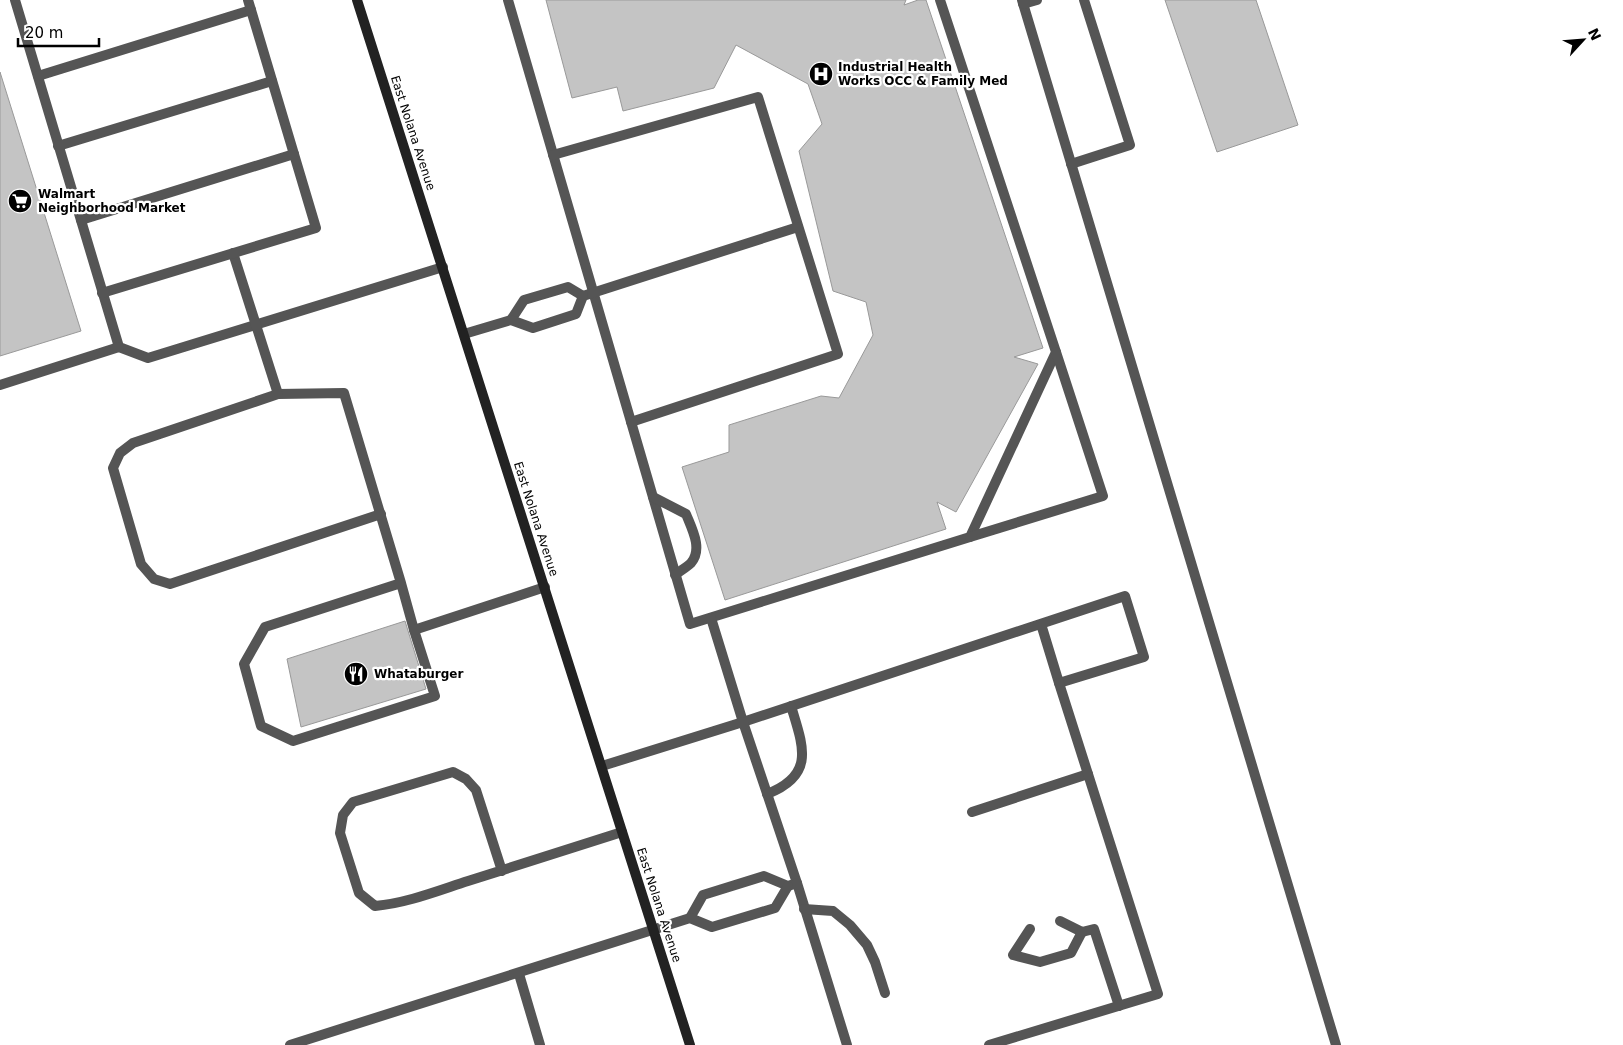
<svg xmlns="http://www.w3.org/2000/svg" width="1623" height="1045" font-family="'DejaVu Sans',sans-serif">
	<rect width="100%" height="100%" fill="#fff"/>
	<g fill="#c4c4c4" stroke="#999">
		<path d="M546 0H906L904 5 918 0H926L1043 348 1014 357 1038 364 956 512 937 502 946 529 725 600 682 467 729 452V425L821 396 839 398 873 335 866 302 833 291 799 151 822 124 808 84 736 45 714 88 623 111 617 87 572 98Z"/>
		<path d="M1165 0H1256L1298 125 1217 152Z"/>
		<path d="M0 72 81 331 0 356Z"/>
		<path d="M405 621 426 689 301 727 287 659Z"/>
	</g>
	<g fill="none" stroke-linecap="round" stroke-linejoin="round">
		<g stroke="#555" stroke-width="10">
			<path d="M15 0 119 347 148 358 443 267"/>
			<path d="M508 0 690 624 970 537 1056 352 940 0"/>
			<path d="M1022 0 1336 1045"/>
			<path d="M1023 4 1037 0"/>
			<path d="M38 76 251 10"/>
			<path d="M58 146 272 81"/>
			<path d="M553 155 758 97 838 354 631 422"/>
			<path d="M1071 164 1130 145 1084 0"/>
			<path d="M81 220 294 154"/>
			<path d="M233 253 278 394 344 393 401 583 265 627 244 664 261 726 293 741 435 696 414 630 401 583"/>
			<path d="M102 293 316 228 248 0"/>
			<path d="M583 296 798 227"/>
			<path d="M511 320 524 300 568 287 583 296"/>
			<path d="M464 334 511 320 533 328 576 314 583 296"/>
			<path d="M0 385 119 347"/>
			<path d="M278 394 133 443 120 453 113 468 141 564 154 579 170 584 381 514"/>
			<path d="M653 497 686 514C692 529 703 549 691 563 687 567 680 571 675 575"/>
			<path d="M970 537 1103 496 1056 352"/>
			<path d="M711 618 743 722C871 680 998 638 1125 596L1144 657 1059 683 1041 624"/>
			<path d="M414 630 545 587"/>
			<path d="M602 766 743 722 797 883 788 886 764 876 703 895 690 918"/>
			<path d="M767 794C816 775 803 746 791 706"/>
			<path d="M972 812 1088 774"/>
			<path d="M502 871 476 790 466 779 453 772 353 802 343 815 340 833 359 893 375 906C407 903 437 891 468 881 519 865 571 848 622 832"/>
			<path d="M797 883 847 1045"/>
			<path d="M804 909 833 911 850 925 867 945 875 962 885 993"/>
			<path d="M1060 921 1082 932 1094 929 1119 1006"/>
			<path d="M1030 929 1013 955 1040 962 1071 953 1082 932"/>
			<path d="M519 974 540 1045"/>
			<path d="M290 1045 690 918 712 927 775 908 788 886"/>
			<path d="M989 1045 1158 994 1059 683"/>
		</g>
		<path stroke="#222" stroke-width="10" d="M357 0 690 1045"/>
	</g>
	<defs>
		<g id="hospital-disc" transform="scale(1.25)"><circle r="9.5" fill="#000" stroke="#fff"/><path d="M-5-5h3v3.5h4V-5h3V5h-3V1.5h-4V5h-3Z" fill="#fff"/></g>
		<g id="supermarket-disc" transform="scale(1.25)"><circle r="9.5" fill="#000" stroke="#fff"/><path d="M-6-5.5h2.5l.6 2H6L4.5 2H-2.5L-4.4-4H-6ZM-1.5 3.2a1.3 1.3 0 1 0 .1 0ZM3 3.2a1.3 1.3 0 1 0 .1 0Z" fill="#fff"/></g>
		<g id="restaurant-disc" transform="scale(1.25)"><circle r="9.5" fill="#000" stroke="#fff"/><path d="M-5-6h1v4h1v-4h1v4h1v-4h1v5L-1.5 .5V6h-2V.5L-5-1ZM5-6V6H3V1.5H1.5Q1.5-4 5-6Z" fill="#fff"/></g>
	</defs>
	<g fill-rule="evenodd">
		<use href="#hospital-disc" x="821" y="74"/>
		<use href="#supermarket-disc" x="20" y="201"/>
		<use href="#restaurant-disc" x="356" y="674"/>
	</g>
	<g text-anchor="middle" stroke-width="4.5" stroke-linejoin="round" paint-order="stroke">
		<g font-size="12" font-weight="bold" fill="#000" stroke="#fff" text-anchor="start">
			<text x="838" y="71">Industrial Health<tspan x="838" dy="14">Works OCC &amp; Family Med</tspan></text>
			<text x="38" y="198">Walmart<tspan x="38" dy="14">Neighborhood Market</tspan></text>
			<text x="374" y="678">Whataburger</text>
		</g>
		<g font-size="12" fill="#000" stroke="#fff">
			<text transform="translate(413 133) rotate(72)" y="4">East Nolana Avenue</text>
			<text transform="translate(536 519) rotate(72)" y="4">East Nolana Avenue</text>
			<text transform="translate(659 905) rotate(72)" y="4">East Nolana Avenue</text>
		</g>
	</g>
	<g transform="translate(1583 40) rotate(64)" stroke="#ffffff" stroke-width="4" paint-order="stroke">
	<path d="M0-4L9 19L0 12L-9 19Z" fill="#000000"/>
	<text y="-8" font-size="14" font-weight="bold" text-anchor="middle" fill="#000000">N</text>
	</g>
	<path d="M18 38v8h81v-8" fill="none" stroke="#000000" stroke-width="2.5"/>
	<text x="25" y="38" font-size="15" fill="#000000" stroke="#ffffff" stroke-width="4" paint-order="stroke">20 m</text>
</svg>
